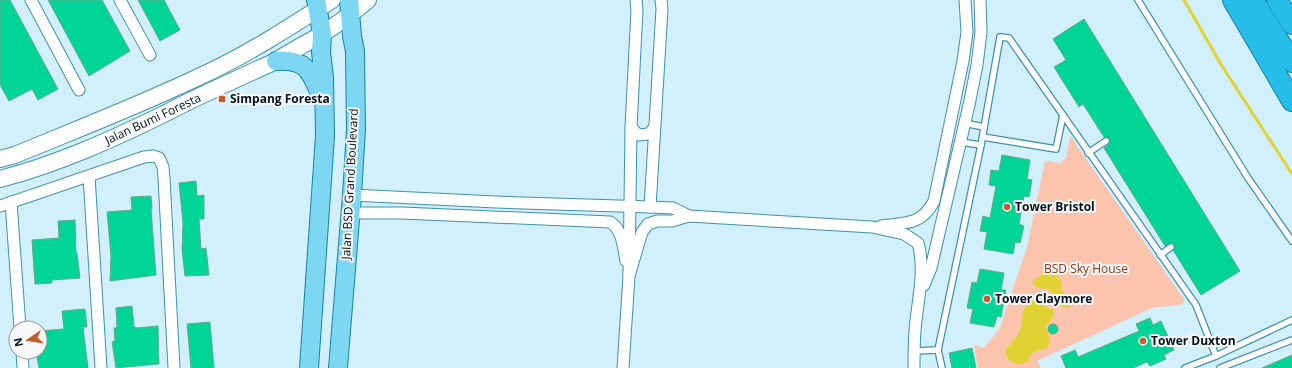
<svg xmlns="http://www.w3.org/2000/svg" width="1292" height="368" font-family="'Open Sans',sans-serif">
	<rect width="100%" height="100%" fill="#d2f0fc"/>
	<path fill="#fdc4ad" d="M1070 136 1184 299 1183 304 1152 308 1037 361 1041 368H978L974 345 984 348 1000 328 1027 247 1045 161 1060 163 1066 158Z"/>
	<g fill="#e1d234">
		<path d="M1055 266 1058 270 1057 277 1062 282 1061 290 1071 298V306L1068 308 1061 306 1049 289 1037 288 1033 284V281L1042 274 1043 270Z"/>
		<path d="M1036 300 1043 302 1050 310 1053 308C1056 316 1050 321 1046 327 1046 332 1051 336 1050 341 1048 351 1040 349 1033 353 1030 355 1030 358 1028 361 1018 368 1005 362 1006 350 1009 344 1015 340 1018 334 1025 322 1018 304 1036 300Z"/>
	</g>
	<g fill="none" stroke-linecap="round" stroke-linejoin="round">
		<path stroke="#e1d234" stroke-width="3" d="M1184 0 1222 66 1292 174"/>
	</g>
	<g fill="#00d597" stroke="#61aa89">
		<path d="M0 0H10L58 89 38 100 32 89 9 101 0 85Z"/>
		<path d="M48 0H102L130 51 89 76Z"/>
		<path d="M138 0H164L180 30 160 41Z"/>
		<path d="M1084 19 1240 271 1201 295 1173 250 1175 245 1171 243 1165 246 1104 148 1108 145 1110 139 1104 137 1083 104 1079 107 1054 67 1066 60 1053 39Z"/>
		<path d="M1002 155 1030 160 1027 179 1032 180 1029 197 1024 196 1019 224 1024 226 1020 243 1015 242 1013 254 984 249 987 232 980 231 983 216 990 218 996 186 989 185 991 170 999 171Z"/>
		<path d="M196 181 197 196 204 195V219H199L201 249 206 248 209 275 185 276 182 250 183 223 179 183Z"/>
		<path d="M151 196 152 209H151L156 275 110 281 111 256 107 212 132 210 131 197Z"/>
		<path d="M75 220 76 253H77L80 278 52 280V283L35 284 32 240 59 238 58 221Z"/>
		<path d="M980 269 1004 273 1001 290H1006L1001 317 997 316 994 327 970 323 973 309 967 308 972 282 977 283Z"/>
		<path d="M132 306 134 326 136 328 158 326 159 364 116 368 112 342 115 341 114 328H117L116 308Z"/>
		<path d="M85 309 87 327H83L88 368H39L36 352H40V331L64 329 62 311Z"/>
		<path d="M1150 318 1153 325 1161 321 1174 350 1164 355 1166 359 1150 366 1147 362 1133 368H1066L1061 356 1075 350 1078 357 1139 331 1136 324Z"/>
		<path d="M210 322 214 368H191L187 324Z"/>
		<circle cx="1053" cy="329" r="5"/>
		<path d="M972 348 976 368H952L949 353Z"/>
		<path d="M1292 355V368H1262Z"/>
	</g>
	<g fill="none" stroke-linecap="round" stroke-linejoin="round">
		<g stroke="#3f91ad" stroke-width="8">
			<g id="service">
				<path d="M1138 0 1248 178 1292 241"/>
				<path d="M964 123 984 127"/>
				<path d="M983 137 1056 149 1063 115"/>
				<path d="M960 142 981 145"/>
				<path d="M1088 153 1106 141"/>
				<path d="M1160 255 1171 247"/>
				<path d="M914 351 938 350"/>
				<path d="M1216 356 1292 320"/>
				<path d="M942 368 938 350 981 145 1000 37 1009 38 1196 305 1216 356 1185 368"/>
				<path d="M1220 368 1292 340"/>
			</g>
		</g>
		<g stroke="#3f91ad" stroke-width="13">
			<g id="minor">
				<path d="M31 0 79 90"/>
				<path d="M120 0 150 55"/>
				<path d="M631 127 638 135 649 134 654 128"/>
				<path d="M89 176 101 368"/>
				<path d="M352 195 496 202 650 207 673 208 689 216"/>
				<path d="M11 202 20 328"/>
				<path d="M0 206 144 157 153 156 159 158 163 167 164 178 174 368"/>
				<path d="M650 207 662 9 661 0"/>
				<path d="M351 213H402L610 222C623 230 623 247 626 261"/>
				<path d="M881 226C905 223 922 225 934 201L963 61 967 32 965 0"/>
				<path d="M629 276 642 232 648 224 657 221H672L689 216 872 227 904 234 918 243C926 273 917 301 915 331 914 343 914 356 914 368"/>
				<path d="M924 285 931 268 969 105 977 65 981 32 980 0"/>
				<path d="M22 352 23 368"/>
				<path d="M623 368 629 276 631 127 637 10 636 0"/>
			</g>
		</g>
		<g stroke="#3f91ad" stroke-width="18">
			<g id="secondary">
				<path d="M0 159 15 155C78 129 142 104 203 75 248 54 290 27 332 0"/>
				<path d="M0 179C58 164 113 139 166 113 202 94 239 78 276 61 291 51 307 43 322 34 338 24 353 13 368 0"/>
			</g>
		</g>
		<g stroke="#1982a1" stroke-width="20">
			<g id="primary">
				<path d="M276 61C307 59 310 71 321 96"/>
				<path d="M309 368 325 136 324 78 321 52 322 34 316 0"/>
				<path d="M338 368 352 195 356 129 355 51 352 36 349 0"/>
			</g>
		</g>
		<g stroke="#1982a1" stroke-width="22">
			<g id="motorway">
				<path d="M1233 0 1292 101"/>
				<path d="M1253 0 1292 62"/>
				<path d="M1277 0 1292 24"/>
			</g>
		</g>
		<use href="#service" stroke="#fff" stroke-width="5.5"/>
		<use href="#minor" stroke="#fff" stroke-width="11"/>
		<use href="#secondary" stroke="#fff" stroke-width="16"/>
		<use href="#primary" stroke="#7dd7f2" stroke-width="18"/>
		<use href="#motorway" stroke="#26bde9" stroke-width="20"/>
	</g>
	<g fill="#c35d2d" stroke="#f8f8f8" stroke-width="1.5">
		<rect x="218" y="95" width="8" height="8" rx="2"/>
		<circle cx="1007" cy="207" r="4"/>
		<circle cx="987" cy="299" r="4"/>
		<circle cx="1143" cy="341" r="4"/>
	</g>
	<g text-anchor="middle" stroke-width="4" stroke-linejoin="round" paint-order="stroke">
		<g font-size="12" font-weight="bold" fill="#00131b" stroke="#f8f8f8" text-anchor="start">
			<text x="230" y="103">Simpang Foresta</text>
			<text x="1015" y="211">Tower Bristol</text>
			<text x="995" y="303">Tower Claymore</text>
			<text x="1151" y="345">Tower Duxton</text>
		</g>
		<g font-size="12" fill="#00131b" stroke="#f8f8f8">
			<text transform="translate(153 119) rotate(-25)" y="4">Jalan Bumi Foresta</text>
			<text transform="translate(350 184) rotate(-87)" y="4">Jalan BSD Grand Boulevard</text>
		</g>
		<g font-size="12" fill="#873a13" stroke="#f8f8f8">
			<text x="1086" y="273">BSD Sky House</text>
		</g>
	</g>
	<g transform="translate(28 340) rotate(257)"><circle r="19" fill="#f8f8f8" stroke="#959ca0"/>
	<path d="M0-3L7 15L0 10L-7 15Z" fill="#c35d2d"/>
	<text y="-6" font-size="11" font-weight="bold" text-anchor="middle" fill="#00131b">N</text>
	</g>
</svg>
